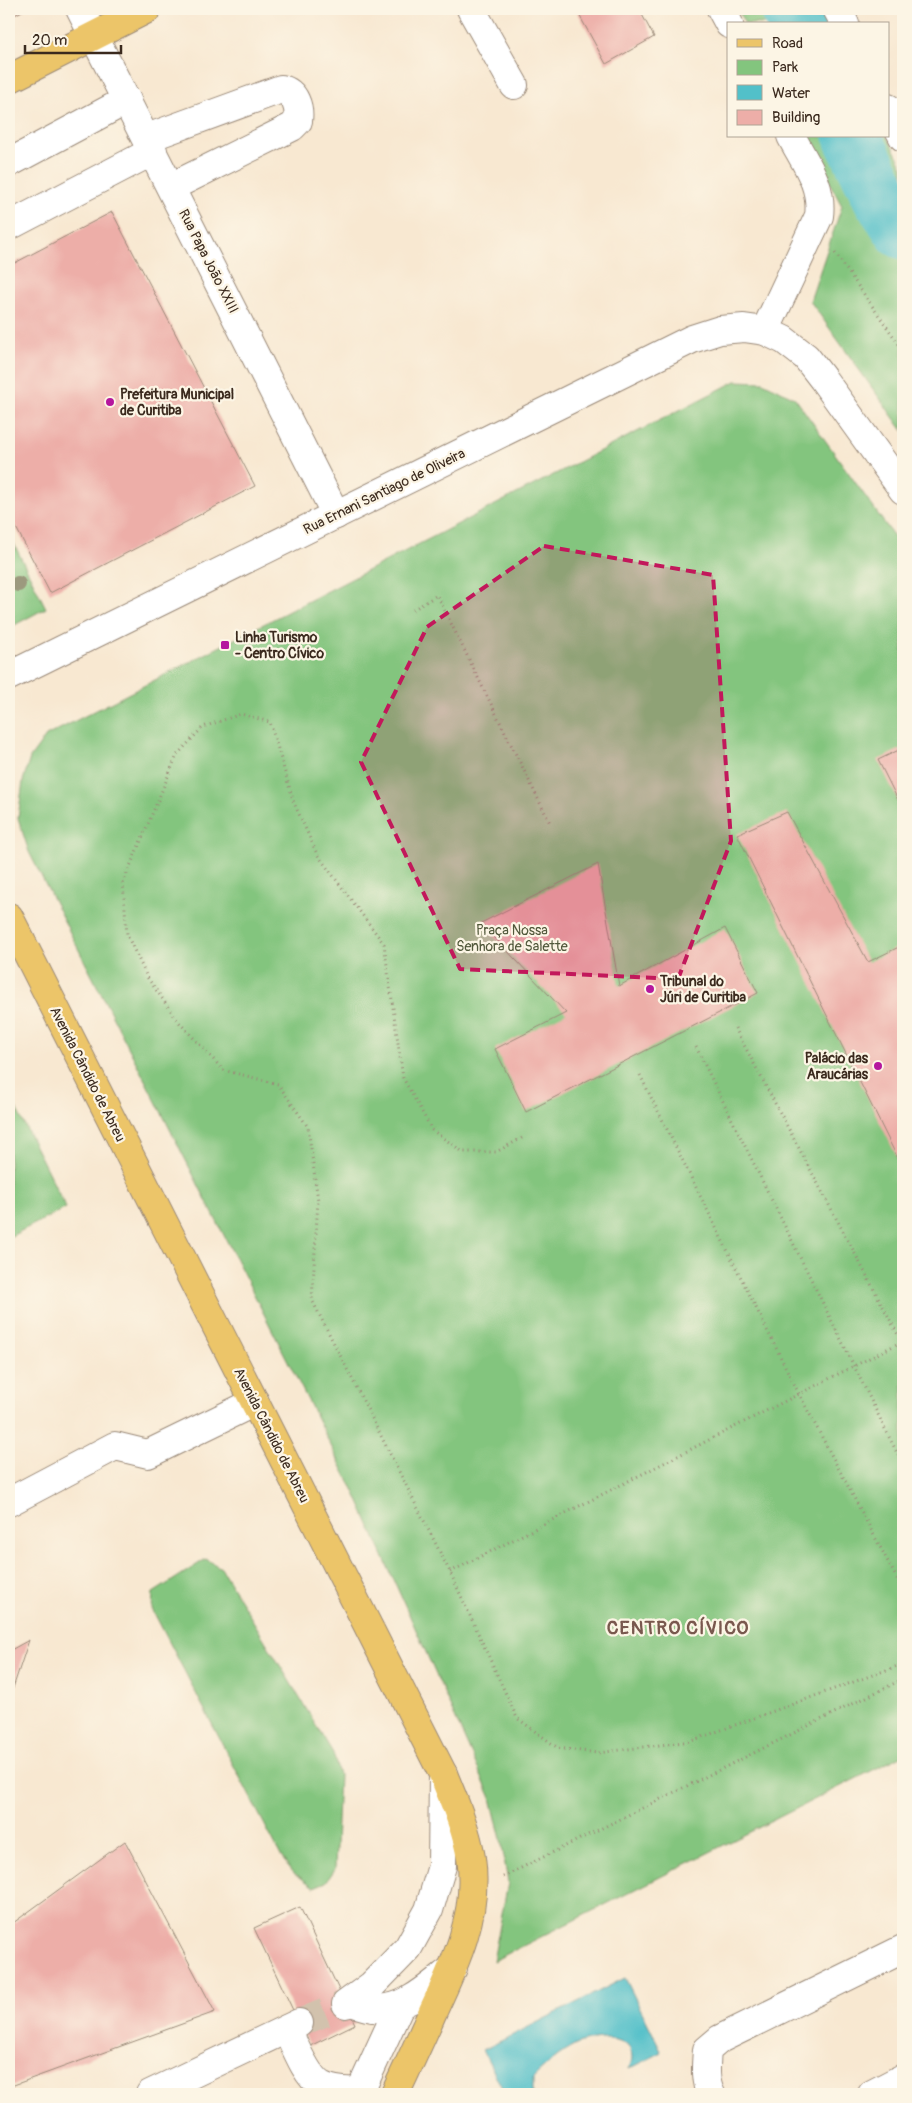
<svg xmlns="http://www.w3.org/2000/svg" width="912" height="2103" font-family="Pangolin,sans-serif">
	<rect width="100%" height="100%" fill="#fcf5e5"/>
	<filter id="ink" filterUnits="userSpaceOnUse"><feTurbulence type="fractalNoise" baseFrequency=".02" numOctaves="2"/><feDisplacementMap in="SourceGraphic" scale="10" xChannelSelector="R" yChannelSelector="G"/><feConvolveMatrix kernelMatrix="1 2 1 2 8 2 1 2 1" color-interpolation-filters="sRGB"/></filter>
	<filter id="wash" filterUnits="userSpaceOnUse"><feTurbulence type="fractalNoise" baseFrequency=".0096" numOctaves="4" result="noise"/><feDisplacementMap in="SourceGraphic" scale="20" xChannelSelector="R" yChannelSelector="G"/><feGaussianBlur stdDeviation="1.12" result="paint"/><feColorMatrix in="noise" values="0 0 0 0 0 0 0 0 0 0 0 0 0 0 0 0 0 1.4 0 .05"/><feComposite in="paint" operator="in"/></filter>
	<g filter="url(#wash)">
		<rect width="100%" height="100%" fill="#f8e8d1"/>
		<g fill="#83c57e" stroke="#5f784e">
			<path d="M737 9H818L826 24H745Z"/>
			<path d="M805 136H887L903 167V431L810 301 842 206Z"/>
			<path d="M736 381 763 382 795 398 903 549V1755L493 1961 508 1883 501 1839 491 1798 354 1491 29 852 18 818 23 781 30 758 46 736Z"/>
			<path d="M9 534 46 608 9 628Z"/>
			<path d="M9 1094 66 1208 9 1237Z"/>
			<path d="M206 1559 221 1568 333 1753 339 1775 335 1869 326 1882 314 1887 294 1873 282 1858 152 1609 153 1593Z"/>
		</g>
		<path fill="#52c0c9" stroke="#467574" d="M625 1978 662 2052 629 2069C630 2066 632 2061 632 2057 631 2032 591 2038 576 2045 560 2053 546 2065 533 2078V2094H505L483 2050Z"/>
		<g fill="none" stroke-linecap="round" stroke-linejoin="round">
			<g stroke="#52c0c9" stroke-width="58">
				<path d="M789 9 797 24"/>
				<path d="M852 136 882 198 903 230"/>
			</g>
		</g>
		<g id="blocks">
			<g fill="#edaea8">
				<path d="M9 9H23L24 10 9 18Z"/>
				<path d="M582 9H639L654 37 606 64 577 11Z"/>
				<path d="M112 212 255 486 50 593 9 514V266Z"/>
				<path d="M903 748V810L878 760Z"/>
				<path d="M787 812 868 962 903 945V1169L737 834Z"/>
				<path d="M598 864 619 986 725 928 758 993 526 1112 495 1049 566 1013 481 923Z"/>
				<path d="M29 1640 9 1700V1651Z"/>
				<path d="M125 1841 215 2012 11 2086 15 2094H9V1926Z"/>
				<path d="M300 1907 355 2024 310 2046 254 1928Z"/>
			</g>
		</g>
	</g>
	<g filter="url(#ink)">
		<use href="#blocks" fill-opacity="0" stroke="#9a8978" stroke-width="1"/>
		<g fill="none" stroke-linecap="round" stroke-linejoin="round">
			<path stroke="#d2c2ad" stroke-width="28" stroke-dasharray="28 14" stroke-linecap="butt" d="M299 2023 346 2004"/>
			<g stroke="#9a8978" stroke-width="30">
				<g id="minor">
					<path d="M80 9 336 515"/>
					<path d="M471 9 514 85"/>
					<path d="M721 9 729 24"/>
					<path d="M837 9 845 24"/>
					<path d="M888 108 903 137"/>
					<path d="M147 138 281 89C295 92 300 107 298 121L292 127 171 187"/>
					<path d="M9 163 127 100"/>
					<path d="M9 226 153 151"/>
					<path d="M765 331 819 216C823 185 805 163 791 136"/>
					<path d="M9 676 692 339 720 330 744 328 765 331 784 340 806 357 823 379 903 490"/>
					<path d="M9 1502 115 1446 148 1454 255 1402"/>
					<path d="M350 2002C358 2004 365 2007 373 2008 403 2013 431 1985 453 1968"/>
					<path d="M346 2004 372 1985 408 1948 429 1910 442 1866 443 1774"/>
					<path d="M287 2029C295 2046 306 2076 321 2085 332 2092 348 2091 360 2092"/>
					<path d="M150 2094 299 2023"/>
					<path d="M359 2094 400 2005"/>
					<path d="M711 2094C704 2081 706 2064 707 2050L720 2039 903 1949"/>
					<path d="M872 2094 903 2078"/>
				</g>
			</g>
			<g stroke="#9a8978" stroke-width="30">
				<g id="major">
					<path d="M9 79 147 9"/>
					<path d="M9 917 443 1774C454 1801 466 1828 471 1858 479 1913 456 1962 433 2011 421 2039 408 2066 395 2094"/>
				</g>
			</g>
			<g stroke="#9a8978" stroke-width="3" stroke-dasharray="1 4" stroke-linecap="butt">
				<path d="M835 253 903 350"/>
				<path d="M413 610 437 595 551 825"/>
				<path d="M735 1028 903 1344"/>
				<path d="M696 1047 903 1465"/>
				<path d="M640 1075 799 1394 903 1590"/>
				<path d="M522 1138 496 1152H463L432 1130 403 1078 384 944 317 854 294 803 270 722 241 714 203 727 177 755 123 883 127 935 147 977 178 1021 223 1070 278 1084 308 1127 318 1200 312 1300 450 1572 517 1718 558 1748 597 1753 691 1741 903 1664"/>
				<path d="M450 1572 903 1341"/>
				<path d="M503 1877 903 1679"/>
			</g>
			<use href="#minor" stroke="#fff" stroke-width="28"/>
			<use href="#major" stroke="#ecc569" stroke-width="28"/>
		</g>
		<circle fill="#9c997e" cx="18" cy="584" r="8"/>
	</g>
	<path fill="#c2185b" fill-opacity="0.2" stroke="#c2185b" stroke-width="4" stroke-dasharray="10 6" stroke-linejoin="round" d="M544 546 713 575 731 841 678 979 460 969 361 762 427 627Z"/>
	<g fill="#b5179e" stroke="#fcf5e5" stroke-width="2">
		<circle cx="110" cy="402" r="5"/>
		<rect x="220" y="640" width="10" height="10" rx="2.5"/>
		<circle cx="650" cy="989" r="5"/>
		<circle cx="878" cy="1066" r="5"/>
	</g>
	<g text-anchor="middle" stroke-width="4.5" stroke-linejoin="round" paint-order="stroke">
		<g font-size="14" fill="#3b2a1e" stroke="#fcf5e5">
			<text transform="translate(209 261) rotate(63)" y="5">Rua Papa João XXIII</text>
			<text transform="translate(384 491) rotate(-26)" y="5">Rua Ernani Santiago de Oliveira</text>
			<text transform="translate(88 1074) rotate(63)" y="5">Avenida Cândido de Abreu</text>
			<text transform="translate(272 1435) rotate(63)" y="5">Avenida Cândido de Abreu</text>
		</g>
		<g font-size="14" font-weight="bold" fill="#3b2a1e" stroke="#fcf5e5" text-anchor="start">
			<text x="120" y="399">Prefeitura Municipal<tspan x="120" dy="16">de Curitiba</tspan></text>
			<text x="235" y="642">Linha Turismo<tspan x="235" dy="16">- Centro Cívico</tspan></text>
			<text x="660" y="986">Tribunal do<tspan x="660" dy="16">Júri de Curitiba</tspan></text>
			<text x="868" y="1063" text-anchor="end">Palácio das<tspan x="868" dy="16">Araucárias</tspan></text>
		</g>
		<g font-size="14" fill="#51583b" stroke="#fcf5e5">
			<text x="512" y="935">Praça Nossa<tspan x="512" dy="16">Senhora de Salette</tspan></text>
		</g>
		<g font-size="19" font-weight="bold" letter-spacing="1" fill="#79584e" stroke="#fcf5e5">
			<text x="678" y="1634">CENTRO CÍVICO</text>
		</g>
	</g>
	<rect width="912" height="2103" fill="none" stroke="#fcf5e5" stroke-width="30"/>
	<rect x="727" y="22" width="162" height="115" fill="#fcf5e5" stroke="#afa495"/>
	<rect x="737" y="39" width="25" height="8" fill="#ecc569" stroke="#afa495"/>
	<text x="772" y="48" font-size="15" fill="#3b2a1e">Road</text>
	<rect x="737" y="60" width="25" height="15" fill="#83c57e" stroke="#afa495"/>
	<text x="772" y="72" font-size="15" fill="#3b2a1e">Park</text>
	<rect x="737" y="85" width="25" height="15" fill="#52c0c9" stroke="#afa495"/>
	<text x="772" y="98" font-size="15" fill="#3b2a1e">Water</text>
	<rect x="737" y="110" width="25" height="15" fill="#edaea8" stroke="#afa495"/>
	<text x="772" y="122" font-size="15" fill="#3b2a1e">Building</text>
	<path d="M25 45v8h96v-8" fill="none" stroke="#3b2a1e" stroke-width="2.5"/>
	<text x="32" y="45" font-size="15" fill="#3b2a1e" stroke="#fcf5e5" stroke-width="4" paint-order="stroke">20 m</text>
</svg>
